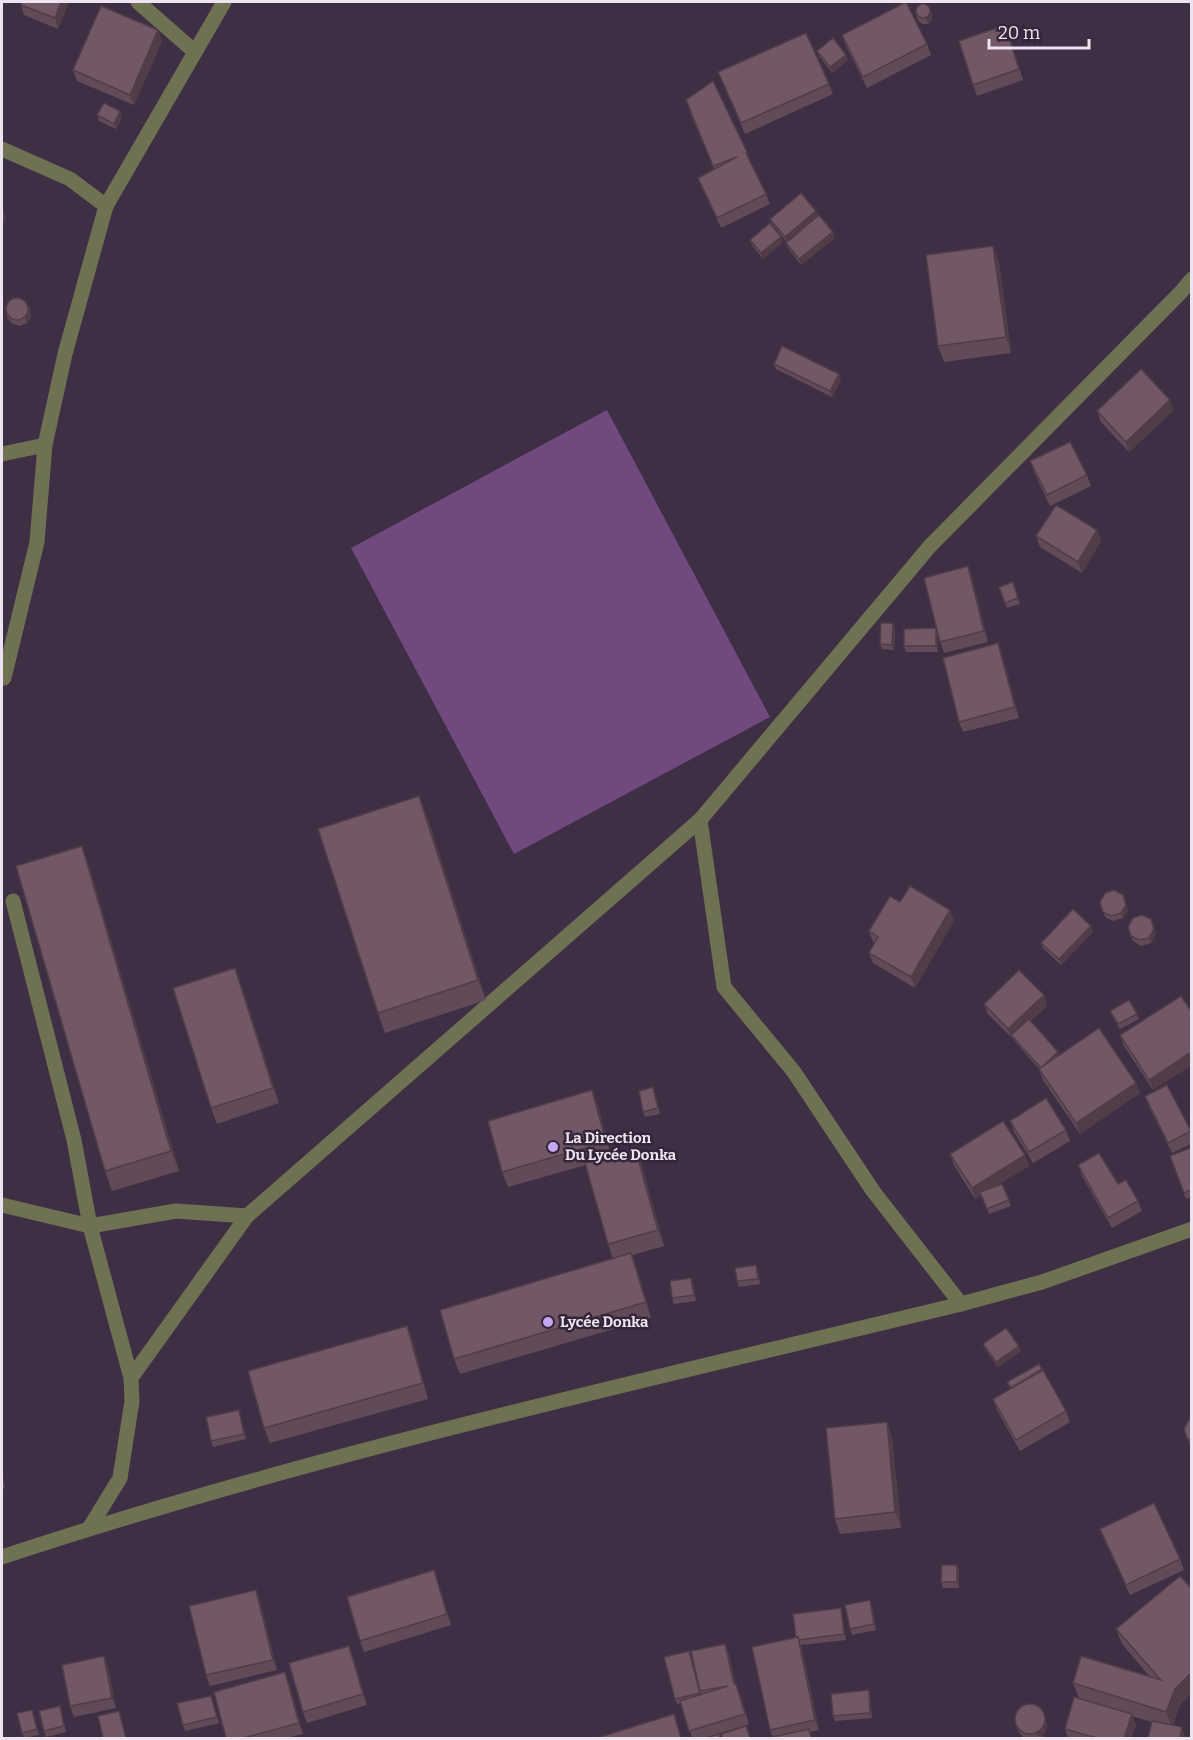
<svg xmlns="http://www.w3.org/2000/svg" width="1193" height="1740" font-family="Bitter,serif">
	<rect width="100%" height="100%" fill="#3e2f44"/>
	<path fill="#70497e" d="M607 410 770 717 514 854 351 548Z"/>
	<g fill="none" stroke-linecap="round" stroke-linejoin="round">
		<g stroke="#6f7153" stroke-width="15">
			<path d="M138 2 195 52"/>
			<path d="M2 149 70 179 106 206"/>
			<path d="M2 454 45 445"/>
			<path d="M4 678 37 542 45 445 65 354 106 206 224 2"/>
			<path d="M700 820 724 987 794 1072 873 1191 961 1304"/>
			<path d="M13 901 74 1140 90 1226 176 1211 247 1216"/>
			<path d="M2 1205 90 1226 131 1378"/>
			<path d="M90 1527 120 1478 132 1401 131 1378 247 1216 700 820 930 546 1181 292 1192 279"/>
			<path d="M2 1557C316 1453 640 1382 961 1304L1042 1282 1192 1229"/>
		</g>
	</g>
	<g fill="#624b58">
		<path d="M69 2 58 29 24 15 21 5Z"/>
		<path d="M930 9 932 14V20L928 24H922L918 20 916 14Z"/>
		<path d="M842 35 927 44 931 55 867 88 846 46Z"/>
		<path d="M1009 36 1023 80 977 96 973 85Z"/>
		<path d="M162 41 134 105 77 81 73 70Z"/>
		<path d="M817 51 848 60 832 73 819 56Z"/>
		<path d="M718 72 829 84 833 94 745 134Z"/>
		<path d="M689 110 747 152 751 163 766 194 770 204 721 228 702 188 698 178 714 169Z"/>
		<path d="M97 115 122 117 116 129 99 121Z"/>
		<path d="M816 211 818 216 835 238 801 265 788 248 786 243 787 242 772 224 770 219Z"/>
		<path d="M750 240 783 242 763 259 752 245Z"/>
		<path d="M999 262 1011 353 944 362 938 346Z"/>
		<path d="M28 305 30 310 31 317 27 323 20 326 13 324 8 319 6 313Z"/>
		<path d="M774 364 839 374 841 379 832 397 776 369Z"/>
		<path d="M1174 410 1129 452 1101 422 1097 411Z"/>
		<path d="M1030 461 1087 475 1091 486 1050 506 1034 472Z"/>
		<path d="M1097 530 1101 541 1082 573 1040 547 1036 536Z"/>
		<path d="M972 577 988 642 944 653 938 635V652H906L904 646 936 628Z"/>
		<path d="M1013 582 1020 604 1007 608 999 587Z"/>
		<path d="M895 629 894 650 882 649 880 644Z"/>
		<path d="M998 643 1002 654 1019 718 963 732 959 722Z"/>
		<path d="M427 816 486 1000 385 1033 378 1013Z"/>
		<path d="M89 866 179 1171 112 1191 105 1171Z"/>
		<path d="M900 902 950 910 954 921 915 988 873 963 869 953 875 943 873 942 869 931Z"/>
		<path d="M1100 902 1128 910 1123 918 1113 921 1105 917Z"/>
		<path d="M1128 927 1156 934 1151 943 1141 946 1133 941Z"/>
		<path d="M1093 932 1061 965 1043 948 1041 943Z"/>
		<path d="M241 984 279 1103 217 1124 211 1108Z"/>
		<path d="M1044 995 1047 1006 1031 1021 1058 1052 1059 1055 1136 1083 1140 1093 1080 1134 1043 1080 1039 1069 1013 1039 988 1014 984 1004Z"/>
		<path d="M1110 1011 1137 1014 1139 1019 1120 1029 1112 1016Z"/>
		<path d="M1191 1011 1153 1090 1124 1046 1120 1035Z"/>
		<path d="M592 1090 598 1106 611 1155 635 1148 641 1163 664 1246 632 1255 637 1269 651 1318 460 1374 454 1359 613 1259 608 1244 586 1165 508 1187 502 1172Z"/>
		<path d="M655 1093 660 1114 645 1117 643 1112Z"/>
		<path d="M1145 1096 1191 1131V1144L1172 1153 1149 1107Z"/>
		<path d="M1010 1121 1066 1130 1070 1141 1033 1163 1014 1132Z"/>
		<path d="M1191 1152V1197L1186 1199 1170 1156Z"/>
		<path d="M950 1154 1025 1155 1029 1166 997 1185 1002 1184 1011 1206 989 1214 981 1195 975 1199 954 1165Z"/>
		<path d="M1078 1165 1118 1184 1138 1201 1142 1211 1112 1228 1082 1176Z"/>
		<path d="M758 1270 760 1284 739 1287 737 1281Z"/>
		<path d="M693 1283 696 1301 674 1304 672 1298Z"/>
		<path d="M407 1326 413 1342 428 1399 270 1443 264 1428Z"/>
		<path d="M983 1344 1021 1351 998 1367 985 1349Z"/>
		<path d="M1039 1364 1066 1411 1070 1422 1020 1451 997 1410 993 1399 1010 1389 1007 1382Z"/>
		<path d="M239 1410 246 1439 213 1447 211 1441Z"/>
		<path d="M1191 1419V1445L1189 1443 1184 1429Z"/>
		<path d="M887 1422 892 1438 901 1528 840 1534 835 1519Z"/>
		<path d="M2 1471 5 1488 2 1489Z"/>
		<path d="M1100 1529 1180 1559 1184 1570 1130 1595 1104 1539Z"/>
		<path d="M434 1570 451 1625 364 1652 360 1641Z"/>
		<path d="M959 1570V1588H943L941 1582Z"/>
		<path d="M1180 1576V1705L1173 1725 1186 1738 1152 1722 1132 1716 1136 1725 1131 1738H1068L1065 1729 1079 1698 1073 1683 1150 1677 1122 1644 1116 1629Z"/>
		<path d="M260 1601 277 1670 210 1686 206 1675Z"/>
		<path d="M872 1606 876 1630 852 1635 850 1629Z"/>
		<path d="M841 1608 842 1614 846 1640 801 1645 819 1730 810 1732 812 1738 773 1737 770 1730 796 1637Z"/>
		<path d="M725 1644 729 1654 735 1684 740 1694 749 1724 705 1738H721H692L681 1703 677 1704 675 1699 691 1656 696 1677Z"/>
		<path d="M353 1656 367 1705 307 1723 303 1712Z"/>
		<path d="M108 1667 116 1708 74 1717 70 1706Z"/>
		<path d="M289 1683 303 1734 286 1738H226Z"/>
		<path d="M869 1690 870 1695 872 1718 835 1721 833 1716Z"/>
		<path d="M211 1696 219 1723 185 1731 183 1725Z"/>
		<path d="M60 1706 66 1732 46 1737 44 1731Z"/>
		<path d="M1044 1713 1047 1726 1044 1733 1041 1736 1047 1738H1027L1023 1737 1018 1731 1016 1725Z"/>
		<path d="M34 1715 39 1735 24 1738 22 1733Z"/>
	</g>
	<g fill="#503d47">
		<path d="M61 2H69L58 29 55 18Z"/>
		<path d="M930 9 932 14V20L928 24 926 18Z"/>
		<path d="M158 30 162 41 134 105 130 95Z"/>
		<path d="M846 55 848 60 832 73 830 67Z"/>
		<path d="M120 111 122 117 116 129 114 124Z"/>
		<path d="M2 206 6 217 2 229Z"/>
		<path d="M816 211 818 216 787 242 785 237Z"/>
		<path d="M833 232 835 238 801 265 799 259Z"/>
		<path d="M781 237 783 242 763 259 761 253Z"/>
		<path d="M993 246 999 262 1011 353 1006 337Z"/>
		<path d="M28 305 30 310 31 317 27 323 25 318Z"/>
		<path d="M839 374 841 379 832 397 830 391Z"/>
		<path d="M1170 400 1174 410 1129 452 1126 442Z"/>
		<path d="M1097 530 1101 541 1082 573 1078 562Z"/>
		<path d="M968 566 972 577 988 642 984 631Z"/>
		<path d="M893 623 895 629 894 650 892 645Z"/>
		<path d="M936 628 938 633V652L936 646Z"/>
		<path d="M998 643 1002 654 1019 718 1015 707Z"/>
		<path d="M419 796 427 816 486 1000 478 980Z"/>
		<path d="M82 846 89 866 179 1171 171 1151Z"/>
		<path d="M1123 895 1128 910 1123 918 1121 913Z"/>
		<path d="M950 910 954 921 915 988 911 977Z"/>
		<path d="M1151 919 1156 934 1151 943 1149 938Z"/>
		<path d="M1091 926 1093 932 1061 965 1059 959Z"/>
		<path d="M235 968 241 984 279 1103 273 1088Z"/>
		<path d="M1044 995 1047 1006 1014 1038 1011 1035 1012 1039 1008 1029Z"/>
		<path d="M1058 1052 1060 1057 1041 1068Z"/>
		<path d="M1191 1052V1066L1153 1090 1149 1080Z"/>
		<path d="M1136 1083 1140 1093 1080 1134 1076 1123Z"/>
		<path d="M592 1090 598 1106 612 1157 606 1142Z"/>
		<path d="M635 1148 641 1163 664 1246 658 1230Z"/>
		<path d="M1025 1155 1029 1166 975 1199 972 1188Z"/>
		<path d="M631 1253 637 1269 651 1318 646 1302Z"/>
		<path d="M691 1278 693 1283 696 1301 694 1295Z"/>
		<path d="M407 1326 413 1342 428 1399 423 1383Z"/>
		<path d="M1019 1346 1021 1351 998 1367 996 1362Z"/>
		<path d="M887 1422 892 1438 901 1528 895 1512Z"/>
		<path d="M2 1471 5 1488 2 1478Z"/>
		<path d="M957 1565 959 1570V1588L957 1582Z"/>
		<path d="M256 1590 260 1601 277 1670 273 1660Z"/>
		<path d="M870 1600 872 1606 876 1630 874 1624Z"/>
		<path d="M841 1608 842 1614 846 1640 844 1634Z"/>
		<path d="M798 1637 801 1648 819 1730 815 1720Z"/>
		<path d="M725 1644 729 1654 738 1695 734 1684Z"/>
		<path d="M349 1646 353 1656 367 1705 363 1694Z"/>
		<path d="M104 1656 108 1667 116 1708 112 1698Z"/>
		<path d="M285 1672 289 1683 303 1734 299 1723Z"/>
		<path d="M1191 1673V1694L1180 1705 1172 1728 1166 1712 1175 1689Z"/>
		<path d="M869 1690 870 1695 872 1718 870 1713Z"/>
		<path d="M1044 1713 1047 1726 1044 1733 1038 1738 1036 1733Z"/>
		<path d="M1132 1714 1136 1725 1131 1738H1124Z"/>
		<path d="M1182 1727 1186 1738H1180Z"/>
	</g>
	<g fill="#725766" stroke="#503d47" stroke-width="1.5">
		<path d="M22 2H61L55 18 21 5Z"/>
		<path d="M906 2 927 44 863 77 842 35Z"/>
		<circle cx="923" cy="11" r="7"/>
		<path d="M101 6 158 30 130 95 73 70Z"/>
		<path d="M1005 25 1019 69 973 85 959 41Z"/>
		<path d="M806 33 829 84 741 123 718 72Z"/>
		<path d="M833 38 846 55 830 67 817 51Z"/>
		<path d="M713 81 747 152 746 153 766 194 717 218 698 178 737 157 713 166 686 100Z"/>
		<path d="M104 103 120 111 114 124 97 115Z"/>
		<path d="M801 193 816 211 785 237 770 219Z"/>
		<path d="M819 215 833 232 799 259 786 243Z"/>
		<path d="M770 223 781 237 761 253 750 240Z"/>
		<path d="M993 246 1006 337 938 346 926 255Z"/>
		<circle cx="17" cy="309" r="11"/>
		<path d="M782 346 839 374 830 391 774 364Z"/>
		<path d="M1141 369 1170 400 1126 442 1097 411Z"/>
		<path d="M1070 442 1087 475 1047 495 1030 461Z"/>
		<path d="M1056 505 1097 530 1078 562 1036 536Z"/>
		<path d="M968 566 984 631 940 642 924 578Z"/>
		<path d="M1013 582 1018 598 1005 603 999 587Z"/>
		<path d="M881 623H893L892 645 880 644Z"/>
		<path d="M936 628V646H904V629Z"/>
		<path d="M998 643 1015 707 959 722 943 658Z"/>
		<path d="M419 796 478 980 378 1013 318 829Z"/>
		<path d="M82 846 171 1151 105 1171 16 866Z"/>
		<path d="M910 886 950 910 911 977 869 953 878 937 869 931 890 896 900 902Z"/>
		<path d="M1114 890 1123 895 1126 905 1121 913 1111 916 1103 912 1100 902 1105 893Z"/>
		<path d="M1073 909 1091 926 1059 959 1041 943Z"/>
		<path d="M1142 915 1151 919 1154 929 1149 938 1139 940 1131 936 1128 927 1133 918Z"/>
		<path d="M235 968 273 1088 211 1108 173 988Z"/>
		<path d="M1019 970 1044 995 1008 1029 984 1004Z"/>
		<path d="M1181 996 1191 1011V1052L1149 1080 1120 1035Z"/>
		<path d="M1129 1000 1137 1014 1118 1024 1110 1011Z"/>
		<path d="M1029 1019 1058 1052 1041 1068 1011 1035Z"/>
		<path d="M1099 1028 1136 1083 1076 1123 1039 1069Z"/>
		<path d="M1167 1085 1191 1131 1168 1143 1145 1096Z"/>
		<path d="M653 1087 658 1108 643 1112 639 1091Z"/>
		<path d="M592 1090 606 1142 502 1172 488 1121Z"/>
		<path d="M1046 1098 1066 1130 1029 1152 1010 1121Z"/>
		<path d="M1003 1121 1025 1155 972 1188 950 1154Z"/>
		<path d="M635 1148 658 1230 608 1244 585 1163Z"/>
		<path d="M1190 1148 1191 1152V1190L1184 1193 1170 1156Z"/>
		<path d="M1099 1153 1118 1184 1126 1180 1138 1201 1108 1218 1078 1165Z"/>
		<path d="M1002 1184 1009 1200 987 1209 980 1192Z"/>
		<path d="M631 1253 646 1302 454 1359 440 1310Z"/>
		<path d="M756 1265 758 1279 737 1281 735 1268Z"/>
		<path d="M691 1278 694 1295 672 1298 670 1281Z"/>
		<path d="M407 1326 423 1383 264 1428 248 1371Z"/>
		<path d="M1006 1328 1019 1346 996 1362 983 1344Z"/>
		<path d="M1039 1364 1042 1369 1011 1388 1007 1382Z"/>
		<path d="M1043 1370 1066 1411 1016 1440 993 1399Z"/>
		<path d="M239 1410 244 1434 211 1441 206 1417Z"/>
		<path d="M1191 1419V1441L1187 1438 1184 1429 1189 1420Z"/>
		<path d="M887 1422 895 1512 835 1519 826 1428Z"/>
		<path d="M1154 1503 1180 1559 1126 1585 1100 1529Z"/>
		<path d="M942 1565H957V1582H941Z"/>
		<path d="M434 1570 447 1614 360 1641 347 1597Z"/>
		<path d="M1180 1576 1191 1588V1673L1175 1689 1166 1712 1073 1683 1081 1656 1161 1680 1116 1629Z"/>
		<path d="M256 1590 273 1660 206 1675 189 1606Z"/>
		<path d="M870 1600 874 1624 850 1629 845 1605Z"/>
		<path d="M841 1608 844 1634 798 1640V1637H796L793 1614Z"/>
		<path d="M798 1637 815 1720 770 1730 752 1647Z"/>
		<path d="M725 1644 734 1684H736L745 1714 689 1731 680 1701 728 1686 700 1691 691 1651Z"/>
		<path d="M349 1646 363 1694 303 1712 289 1663Z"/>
		<path d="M689 1651 700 1693 675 1699 664 1657Z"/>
		<path d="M104 1656 112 1698 70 1706 62 1665Z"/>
		<path d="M285 1672 299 1723 243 1738H226L214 1692Z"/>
		<path d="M869 1690 870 1713 833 1716 831 1694Z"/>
		<path d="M211 1696 217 1717 183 1725 177 1703Z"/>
		<path d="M1074 1697 1132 1714 1124 1738H1097L1065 1729Z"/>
		<circle cx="1030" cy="1719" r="15"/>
		<path d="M60 1706 64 1726 44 1731 39 1711Z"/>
		<path d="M32 1710 37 1729 22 1733 17 1713Z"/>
		<path d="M119 1711 126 1738H103L98 1716Z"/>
		<path d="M674 1714 681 1738H597Z"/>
		<path d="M1152 1721 1182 1727 1180 1738H1148Z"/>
		<path d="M746 1726 750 1738H723L721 1734Z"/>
		<path d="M809 1729 811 1738H768Z"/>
		<path d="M719 1734 720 1738H705Z"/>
		<path d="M1038 1735 1047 1738H1036Z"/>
	</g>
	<g fill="#c5a6f1" stroke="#34253a" stroke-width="2">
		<circle cx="553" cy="1147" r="6"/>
		<circle cx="548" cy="1322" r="6"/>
	</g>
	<g text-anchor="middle" stroke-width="5" stroke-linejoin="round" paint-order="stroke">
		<g font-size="15" font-weight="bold" fill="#ede3f1" stroke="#34253a" text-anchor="start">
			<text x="565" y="1143">La Direction<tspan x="565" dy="17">Du Lycée Donka</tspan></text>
			<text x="560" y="1327">Lycée Donka</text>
		</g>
	</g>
	<rect width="1193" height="1740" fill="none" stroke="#ede3f1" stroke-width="6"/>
	<path d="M989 39v9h100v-9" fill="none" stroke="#ede3f1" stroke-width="3"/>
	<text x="998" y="39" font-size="18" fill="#ede3f1" stroke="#34253a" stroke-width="4.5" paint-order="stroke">20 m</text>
</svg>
